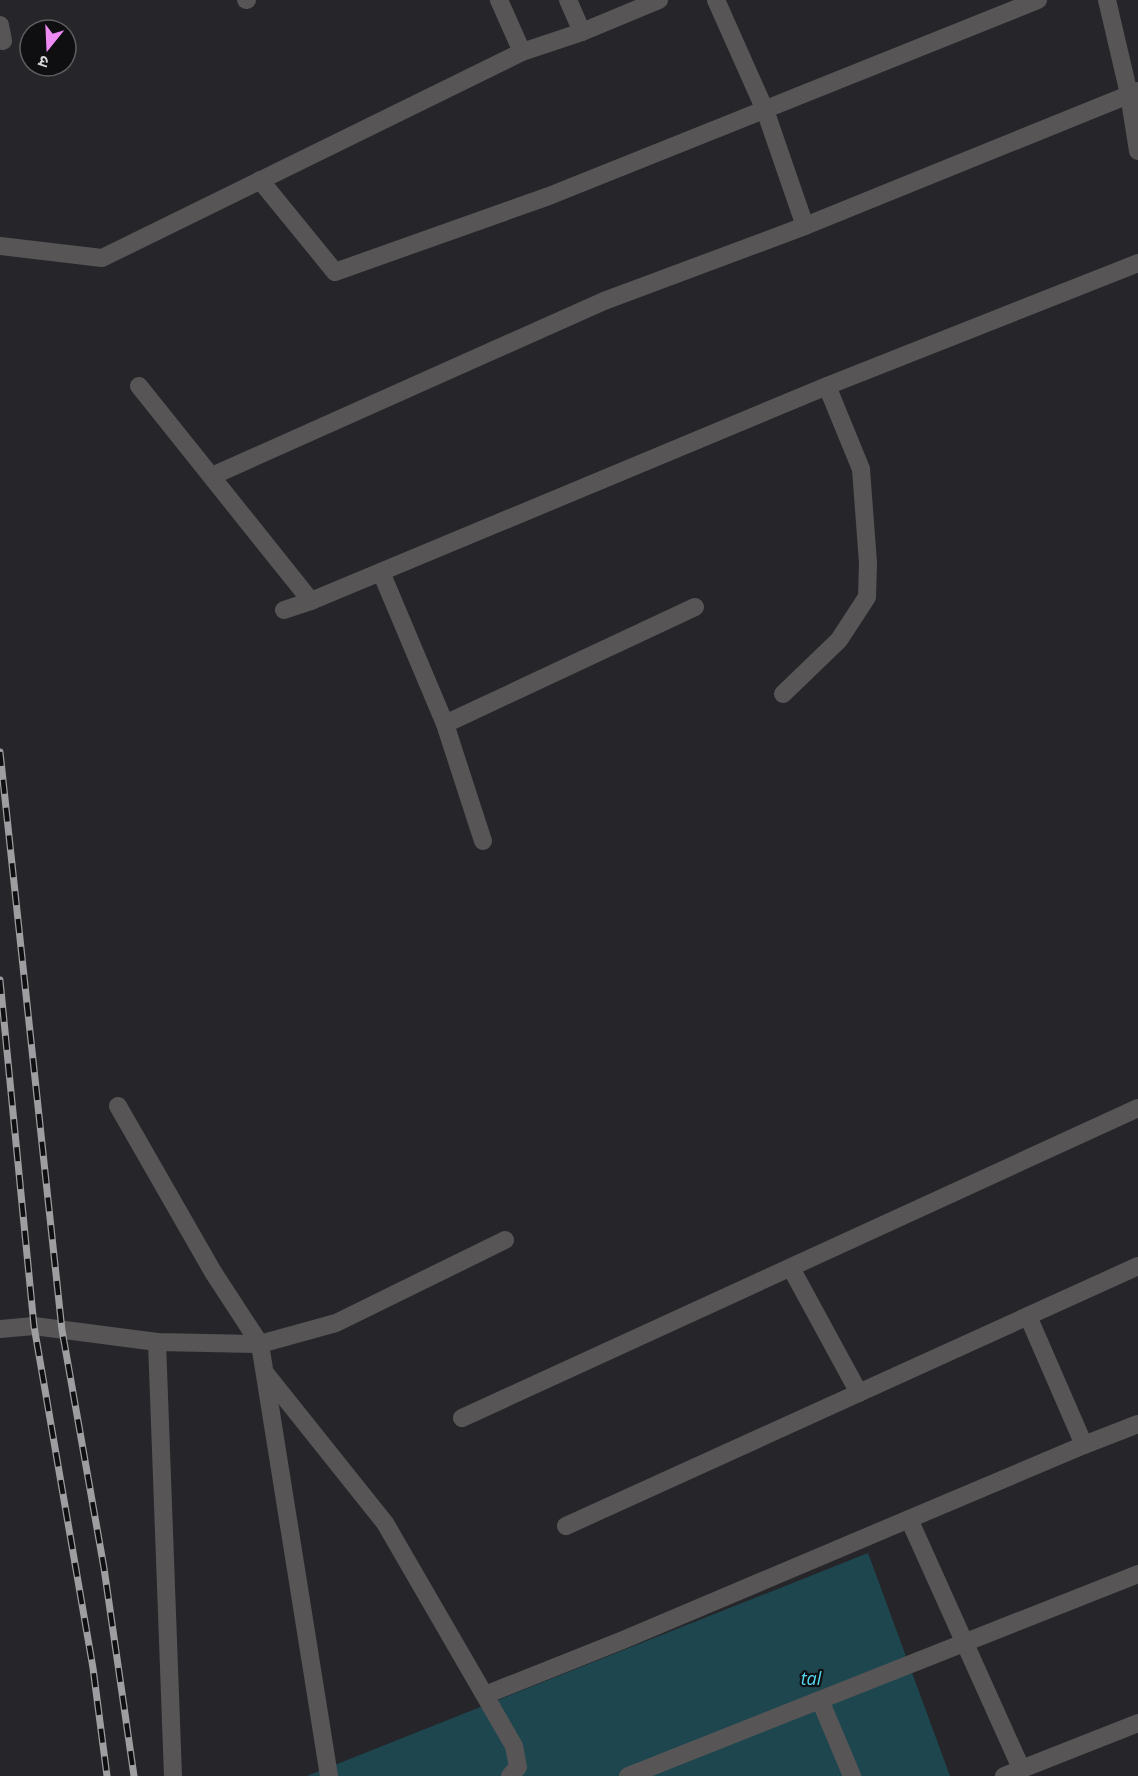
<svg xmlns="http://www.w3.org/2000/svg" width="1138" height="1776" font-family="'Open Sans','Noto Sans Devanagari',sans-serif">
	<rect width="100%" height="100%" fill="#26262a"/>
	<path fill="#1d464f" d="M868 1553 950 1776H307Z"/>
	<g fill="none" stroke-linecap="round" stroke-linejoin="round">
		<g stroke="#575556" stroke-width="18">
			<path d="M246 0H247"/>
			<path d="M499 0 522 52"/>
			<path d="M568 0 582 32"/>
			<path d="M716 0 765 110 805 226"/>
			<path d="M1107 0 1129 94 1138 151"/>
			<path d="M0 25 3 41"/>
			<path d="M260 180 335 272 549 196 1038 0"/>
			<path d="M0 246 102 258 522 52 582 32 659 0"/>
			<path d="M139 386 311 601"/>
			<path d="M212 476 604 301 805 226 1138 91"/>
			<path d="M381 572 445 724 483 841"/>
			<path d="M284 610 311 601 827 386 1138 263"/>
			<path d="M783 694 839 640 867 597 868 563 861 469 827 386"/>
			<path d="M445 724 695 607"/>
			<path d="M118 1106 213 1272 260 1344 329 1776"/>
			<path d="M791 1268 859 1393"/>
			<path d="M1028 1316 1084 1445"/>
			<path d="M0 1329 34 1326 157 1342 260 1344 336 1323 505 1240"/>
			<path d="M157 1342 173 1776"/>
			<path d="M266 1374 385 1523 514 1746 518 1767 510 1776"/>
			<path d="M462 1418 1138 1108"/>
			<path d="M909 1519 1021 1768"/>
			<path d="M566 1526 1138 1266"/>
			<path d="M485 1695 623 1640 1084 1445 1138 1424"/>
			<path d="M820 1700 852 1776"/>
			<path d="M628 1776 1138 1574"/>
			<path d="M1004 1776 1138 1723"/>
		</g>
		<g stroke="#9e9ea0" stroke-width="7">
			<g id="rail">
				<path d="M0 752 62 1330 104 1568 134 1776"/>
				<path d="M0 980 34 1326 93 1668 107 1776"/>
			</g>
		</g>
		<use href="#rail" stroke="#0f0f11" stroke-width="4.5" stroke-dasharray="14" stroke-linecap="butt"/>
	</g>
	<g text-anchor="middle" stroke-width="4.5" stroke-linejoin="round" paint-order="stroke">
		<g font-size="18" font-style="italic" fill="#55d8f3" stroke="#0f0f11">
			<text x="811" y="1685">tal</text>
		</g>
	</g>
	<g transform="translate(48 48) rotate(198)"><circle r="28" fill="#0f0f11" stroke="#5f5f61" stroke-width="1.5"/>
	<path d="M0-4.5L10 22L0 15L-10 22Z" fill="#f08bf6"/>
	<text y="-9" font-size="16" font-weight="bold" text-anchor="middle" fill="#d7d7d9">उ</text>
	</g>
</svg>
